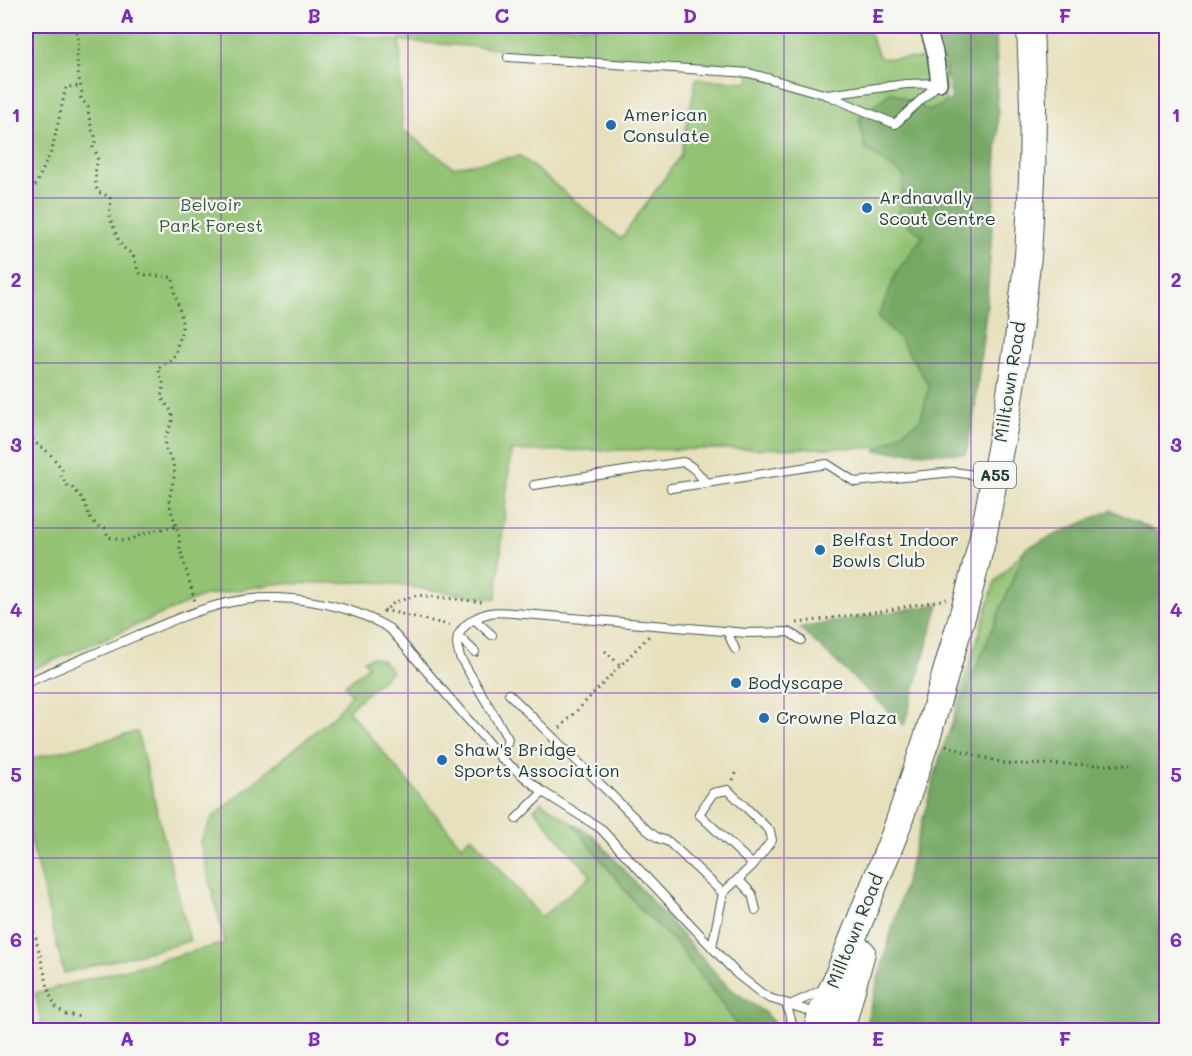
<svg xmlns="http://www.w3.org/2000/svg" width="1192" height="1056" font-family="Mali,sans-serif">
	<rect width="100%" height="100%" fill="#f6f6f2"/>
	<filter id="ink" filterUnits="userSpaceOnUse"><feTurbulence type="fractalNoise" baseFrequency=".0167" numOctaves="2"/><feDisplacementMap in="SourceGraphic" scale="12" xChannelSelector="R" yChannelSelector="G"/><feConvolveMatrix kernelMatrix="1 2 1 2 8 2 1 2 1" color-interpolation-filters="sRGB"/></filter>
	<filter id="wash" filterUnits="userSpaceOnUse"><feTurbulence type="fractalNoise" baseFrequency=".008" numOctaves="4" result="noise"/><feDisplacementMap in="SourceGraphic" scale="24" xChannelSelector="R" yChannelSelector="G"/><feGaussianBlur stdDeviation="1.35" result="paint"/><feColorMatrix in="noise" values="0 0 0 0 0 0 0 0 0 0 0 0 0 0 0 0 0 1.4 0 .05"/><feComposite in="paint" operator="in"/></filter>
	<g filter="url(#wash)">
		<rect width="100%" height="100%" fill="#e7e0bc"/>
		<g fill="#92c272" stroke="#588053" stroke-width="1.5" fill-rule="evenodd">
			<path d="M26 26H283L399 41 400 26H866L880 58 945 59 949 447 511 451 496 599 374 582 272 584 204 596 26 672ZM400 41 749 67 748 82 696 79 681 155 621 239 520 156 453 167 402 129Z"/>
			<path d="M1026 548 948 735 995 582Z"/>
			<path d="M372 657 382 660 392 671 348 710 461 845 472 836 541 917 591 876 534 809 541 802 572 823 642 911 674 941 718 998 740 1030H43L35 993 225 943 200 842 213 817 336 714 351 694 345 685 368 666 364 660Z"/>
			<path d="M137 732 190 941 64 973 26 821V760Z"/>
		</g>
		<g fill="#75a864" stroke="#4a724c" stroke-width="1.5">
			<path d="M936 26H996L998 138 987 302 974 414 966 454 876 451 921 419 929 386 900 339 878 317 897 272 923 236 898 218 904 176 865 148 859 118 891 92 930 111 952 99Z"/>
			<path d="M1111 510 1166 536V1030H864L943 747 1026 548Z"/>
			<path d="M939 604 904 725 800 628Z"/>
			<path d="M572 823 594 836 727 986 765 1013 776 1025 778 1030H740L718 998 674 941 642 911Z"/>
		</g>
	</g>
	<g filter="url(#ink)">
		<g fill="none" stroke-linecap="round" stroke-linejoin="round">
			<g stroke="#3d5548" stroke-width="10">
				<g id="service">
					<path d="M508 57 749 73 827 95"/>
					<path d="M939 83 895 124 827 95 906 84Z"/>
					<path d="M534 485 683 462C693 466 699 474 706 483L827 464 855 482 953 472 990 477"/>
					<path d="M671 488 706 483"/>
					<path d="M474 619 492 635"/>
					<path d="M727 631 735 649"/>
					<path d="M458 636 475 652"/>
					<path d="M26 683C62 667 99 652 136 636 166 623 198 609 231 602 280 592 347 602 390 629L502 759 543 792 600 828 737 974 761 993 769 998 816 1013"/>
					<path d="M509 694 648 831 658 838 669 842 723 893"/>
					<path d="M502 759 508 739 460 657C459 653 457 648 457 643 457 627 476 616 490 613 497 611 506 613 513 613L747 633 789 632 801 640"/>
					<path d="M516 819 543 792"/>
					<path d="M738 879 752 894 756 910"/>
					<path d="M712 947 723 893 753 865 772 840 770 831 728 790 713 793 699 814 753 865"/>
					<path d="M786 1003 794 1030"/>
					<path d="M790 1005 810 996 824 988"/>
				</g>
			</g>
			<g stroke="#3d5548" stroke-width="18">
				<path id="minor" d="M927 26 935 52 939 83"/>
			</g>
			<g stroke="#3d5548" stroke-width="28">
				<g id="trunk">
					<path d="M817 1030 821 1014 836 980 895 833 927 738 968 596 983 537 1007 413 1017 347 1028 256 1032 179 1033 105 1030 26"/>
					<path d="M841 1030 862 952"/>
				</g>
			</g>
			<g stroke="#3d5548" stroke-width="3" stroke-dasharray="1.5 4.5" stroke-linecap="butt">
				<path d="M75 26 79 42 77 54 78 73 82 93 81 98 88 107 89 117 92 130 95 135V142L93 147C94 149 97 154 97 156 98 161 97 162 96 167 95 174 95 186 98 192L110 197C112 204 109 209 110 216 111 220 119 243 122 246 125 250 130 251 133 256 136 261 136 269 140 273 146 277 165 275 173 278L174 290 182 319V331L178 341 176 353 172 359 158 368C162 381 166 382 161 397L172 412V421L165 439 166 450 172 460 175 473 169 500 171 510 179 536 180 549 195 601"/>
				<path d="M26 234 34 230 33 206 31 195 52 150 66 87 80 86"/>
				<path d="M26 439 33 440C37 445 40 446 45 450 51 454 57 463 62 469L61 476 67 485 73 488 83 499 91 520 100 527 105 528 108 537 125 541 155 530 176 527"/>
				<path d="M384 610 453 626"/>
				<path d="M383 612 395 602 418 595 483 602"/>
				<path d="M797 623 888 610 946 599"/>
				<path d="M605 651 620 665"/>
				<path d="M560 728 649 636"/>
				<path d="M946 745 977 756 1009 764 1130 765"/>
				<path d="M733 780 738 769"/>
				<path d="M26 909 36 939 50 995 56 1007 66 1014 80 1017"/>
				<path d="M26 987 35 1030"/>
			</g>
			<use href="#service" stroke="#fff" stroke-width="8"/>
			<use href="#minor" stroke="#fff" stroke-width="15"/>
			<use href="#trunk" stroke="#fff" stroke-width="26"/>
		</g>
	</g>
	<path fill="none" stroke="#7b2cbf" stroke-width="1.5" stroke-opacity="0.55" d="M221 26V1030M408 26V1030M596 26V1030M784 26V1030M971 26V1030M26 198H1166M26 363H1166M26 528H1166M26 693H1166M26 858H1166"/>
	<g fill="#1f6fb2" stroke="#f6f6f2" stroke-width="2">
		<circle cx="611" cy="125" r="6"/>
		<circle cx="867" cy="208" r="6"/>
		<circle cx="820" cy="550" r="6"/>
		<circle cx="736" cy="683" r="6"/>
		<circle cx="764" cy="718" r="6"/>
		<circle cx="442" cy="760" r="6"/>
	</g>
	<g text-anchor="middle" stroke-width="4.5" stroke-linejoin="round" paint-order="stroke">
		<rect fill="#f6f6f2" stroke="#60746d" stroke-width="1.5" x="974" y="462" width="42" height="26" rx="4.5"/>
		<g font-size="16" font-weight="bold" fill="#1f3d34">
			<text x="995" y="481">A55</text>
		</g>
		<g font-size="18" fill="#1f3d34" stroke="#f6f6f2" text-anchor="start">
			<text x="623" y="121">American<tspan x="623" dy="21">Consulate</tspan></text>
			<text x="879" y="204">Ardnavally<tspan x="879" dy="21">Scout Centre</tspan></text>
			<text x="832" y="546">Belfast Indoor<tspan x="832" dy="21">Bowls Club</tspan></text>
			<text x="748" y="689">Bodyscape</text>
			<text x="776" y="724">Crowne Plaza</text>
			<text x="454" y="756">Shaw's Bridge<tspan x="454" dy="21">Sports Association</tspan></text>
		</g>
		<g font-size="18" fill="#3c5e44" stroke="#f6f6f2">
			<text x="211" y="211">Belvoir<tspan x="211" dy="21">Park Forest</tspan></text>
		</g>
		<g font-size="18" fill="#1f3d34" stroke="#f6f6f2">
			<text transform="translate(1010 382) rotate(-81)" y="6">Milltown Road</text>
			<text transform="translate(855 931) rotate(-68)" y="6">Milltown Road</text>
		</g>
	</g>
	<rect width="1192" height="1056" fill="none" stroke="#f6f6f2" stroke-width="66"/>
	<rect x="33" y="33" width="1126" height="990" fill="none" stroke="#7b2cbf" stroke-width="2"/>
	<g font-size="20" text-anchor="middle" font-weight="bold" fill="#7b2cbf">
		<text x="127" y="23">A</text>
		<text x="314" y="23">B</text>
		<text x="502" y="23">C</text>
		<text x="690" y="23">D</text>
		<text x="878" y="23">E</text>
		<text x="1065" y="23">F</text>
		<text x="16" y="122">1</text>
		<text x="1176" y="122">1</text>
		<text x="16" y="287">2</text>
		<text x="1176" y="287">2</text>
		<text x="16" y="452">3</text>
		<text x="1176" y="452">3</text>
		<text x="16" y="617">4</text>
		<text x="1176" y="617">4</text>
		<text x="16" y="782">5</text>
		<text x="1176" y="782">5</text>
		<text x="16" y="947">6</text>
		<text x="1176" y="947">6</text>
		<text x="127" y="1046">A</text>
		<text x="314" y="1046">B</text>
		<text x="502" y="1046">C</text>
		<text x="690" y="1046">D</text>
		<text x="878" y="1046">E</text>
		<text x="1065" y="1046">F</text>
	</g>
</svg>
